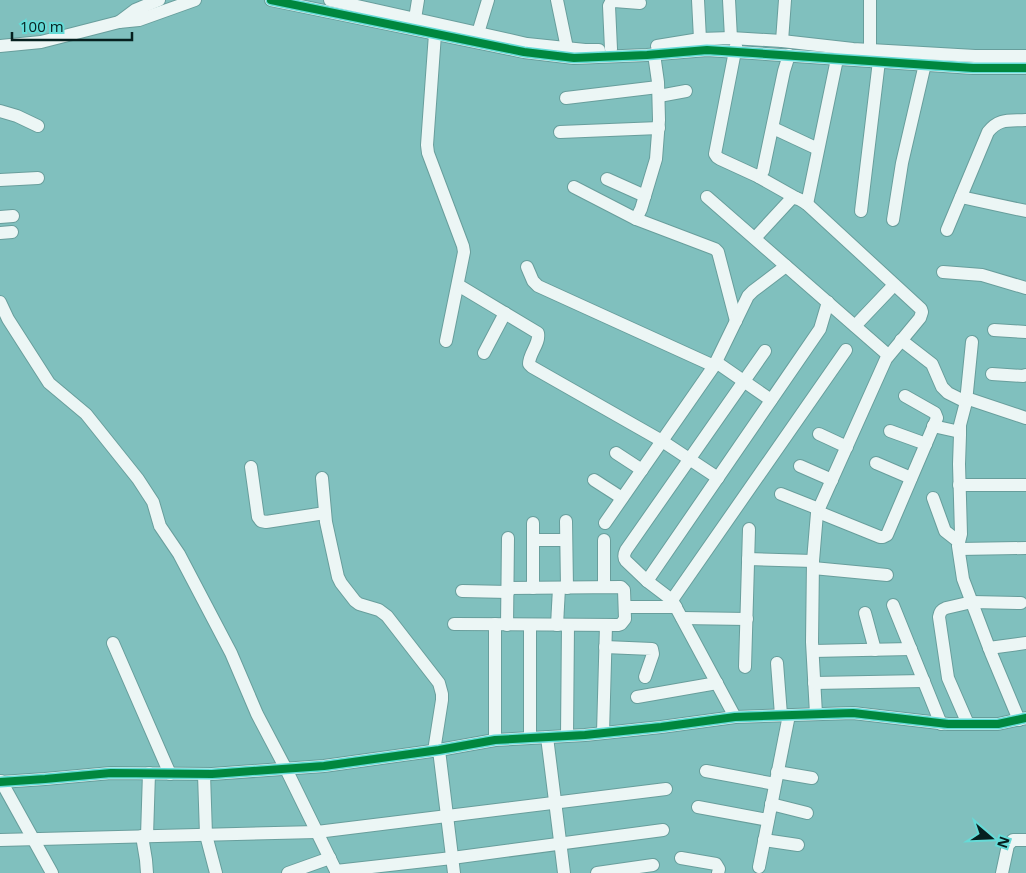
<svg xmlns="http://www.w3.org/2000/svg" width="1026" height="873" font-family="'Open Sans',sans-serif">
	<rect width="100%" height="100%" fill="#80c0be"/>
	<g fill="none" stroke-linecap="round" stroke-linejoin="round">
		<g stroke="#689e9c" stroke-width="14">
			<g id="minor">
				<path d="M271 0 524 52 574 58 647 55 707 50 973 68H1026"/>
				<path d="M330 0 527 44 585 50H599"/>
				<path d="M557 0 567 48V54"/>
				<path d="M698 0 700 39"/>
				<path d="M729 0 731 38"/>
				<path d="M870 0V57"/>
				<path d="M119 22 135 10 159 0"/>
				<path d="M414 25 418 0"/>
				<path d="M478 33 488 0"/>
				<path d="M435 34 427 145 428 153 463 246 464 252 446 341"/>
				<path d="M782 41 785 0"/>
				<path d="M0 46 41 42 119 22 139 20 195 0"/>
				<path d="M657 46 700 39 731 38 782 41 853 49 975 56H1026"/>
				<path d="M736 46 715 154 717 157 720 159 757 176 796 198"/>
				<path d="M611 49 609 6 611 2 614 1 640 3"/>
				<path d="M659 96 686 91"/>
				<path d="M566 98 658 87"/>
				<path d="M0 111 17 116 38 126"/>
				<path d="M773 128 818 149"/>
				<path d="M560 132 659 128"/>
				<path d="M759 177 763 171 784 71 789 55"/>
				<path d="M607 179 645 196"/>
				<path d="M0 180 38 178"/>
				<path d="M574 187 636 219 715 249 718 252 736 321"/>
				<path d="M707 197 888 355"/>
				<path d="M961 197 1026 211"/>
				<path d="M807 204 837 59"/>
				<path d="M861 211 879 61"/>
				<path d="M0 217 13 216"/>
				<path d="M636 219 641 209 656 159 659 120 658 82 654 54"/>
				<path d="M893 220 902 163 925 64"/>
				<path d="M947 230 988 132C999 118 1009 121 1026 120"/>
				<path d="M0 233 12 232"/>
				<path d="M755 238 791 199C797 196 802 201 807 204L921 309 922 312 920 318 886 359 817 513 813 561 812 642 816 714"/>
				<path d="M527 267 533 281 538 286 714 366"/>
				<path d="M943 272 982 275 1026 288"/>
				<path d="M458 285 538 333C540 344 529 353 529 364L532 367 662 441 718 478"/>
				<path d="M0 302 8 319 49 383 86 414 138 479 153 502 160 526 179 554 231 653 257 714 286 769 337 873"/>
				<path d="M855 326 894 285"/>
				<path d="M994 330 1026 332"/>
				<path d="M901 340 932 364 942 387 948 393 966 402"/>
				<path d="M972 342 966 402 960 425V435L959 464 961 534 958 546 963 579 991 653 1019 720"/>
				<path d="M484 353 505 313"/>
				<path d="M716 362 771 400"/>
				<path d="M992 374 1023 376 1026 375"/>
				<path d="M966 398 1026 418"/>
				<path d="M933 426 960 432"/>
				<path d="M890 431 926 444"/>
				<path d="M819 434 847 447"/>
				<path d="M616 453 642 470"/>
				<path d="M876 463 911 478"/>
				<path d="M800 466 832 480"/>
				<path d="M251 467 258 517 261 521 266 522 325 513"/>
				<path d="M322 478 326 522 338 577 341 583 355 601 359 604 379 610 387 616 439 683 442 694V700L434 751"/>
				<path d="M594 480 622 498"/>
				<path d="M959 485H1026"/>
				<path d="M781 494 819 509"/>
				<path d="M933 498 945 531 959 542"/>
				<path d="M818 512 880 537H883L887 535 937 418 935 413 905 396"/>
				<path d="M566 521 567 588"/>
				<path d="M605 523 714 366 748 296 753 291 786 266"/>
				<path d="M533 540H566"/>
				<path d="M959 549 1026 548"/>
				<path d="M748 559 813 561"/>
				<path d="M813 568 887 575"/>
				<path d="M647 581 820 329 828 302"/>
				<path d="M604 587V540"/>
				<path d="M533 588V523"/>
				<path d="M462 591 508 592"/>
				<path d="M672 600 647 581 626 561C623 557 624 554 626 550L765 351"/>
				<path d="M893 605 941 724"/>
				<path d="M625 607H676"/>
				<path d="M865 613 875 650"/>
				<path d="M682 618 747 619"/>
				<path d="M454 624 618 625 621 624 625 619 624 590 621 587 508 588"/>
				<path d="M507 625 508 538"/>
				<path d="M530 625V738"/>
				<path d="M557 625 559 588"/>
				<path d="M113 643 170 774"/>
				<path d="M605 647 652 649 653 654 645 677"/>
				<path d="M989 648 1026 643"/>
				<path d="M813 651 911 649"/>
				<path d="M777 663 781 715"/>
				<path d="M745 667 749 529"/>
				<path d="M814 683 924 681"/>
				<path d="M637 697 717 683"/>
				<path d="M735 717 672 600 846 350"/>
				<path d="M968 724 948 678 939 617C940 612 941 610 946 608L972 602 1021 603"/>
				<path d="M603 733 606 625"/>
				<path d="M567 736 568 625"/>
				<path d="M547 737 564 873"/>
				<path d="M495 740V624"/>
				<path d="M439 750 454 873"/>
				<path d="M706 771 775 784"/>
				<path d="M777 772 812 778"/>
				<path d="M204 774 206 835 216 873"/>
				<path d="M1 781 52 873"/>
				<path d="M0 782 45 779 111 773 212 774 324 766 439 750 495 740 585 735 661 727 735 717 853 713 948 724H998L1026 718"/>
				<path d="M771 804 807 813"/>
				<path d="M698 807 768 820"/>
				<path d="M142 836 146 860 147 873"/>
				<path d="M147 836 149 773"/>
				<path d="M0 840 317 832 666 789"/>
				<path d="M764 840 798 845"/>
				<path d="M681 858 716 864 719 869 718 873"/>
				<path d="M759 867 789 715"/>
				<path d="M336 871 452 858 663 830"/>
				<path d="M288 873 330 858"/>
				<path d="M597 873 653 865"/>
				<path d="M1002 873 1008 845 1013 840H1026"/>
			</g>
		</g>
		<use href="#minor" stroke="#ecf6f5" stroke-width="12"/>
		<g stroke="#65dbd7" stroke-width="11">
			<g id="cycleway">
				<path d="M271 0 524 52 574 58 647 55 707 50 973 68H1026"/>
				<path d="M0 782 45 779 111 773 212 774 324 766 439 750 495 740 585 735 661 727 735 717 853 713 948 724H998L1026 718"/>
			</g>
		</g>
		<use href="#cycleway" stroke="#00873e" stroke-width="8"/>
	</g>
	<g transform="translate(991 838) rotate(109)" stroke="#65dbd7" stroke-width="4" paint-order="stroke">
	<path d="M0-4L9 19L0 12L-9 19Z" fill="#06201f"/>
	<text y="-8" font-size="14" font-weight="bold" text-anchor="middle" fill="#06201f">N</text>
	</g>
	<path d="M12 32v8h120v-8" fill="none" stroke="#06201f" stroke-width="2.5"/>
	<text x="20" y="32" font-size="15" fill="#06201f" stroke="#65dbd7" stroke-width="4" paint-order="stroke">100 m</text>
</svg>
